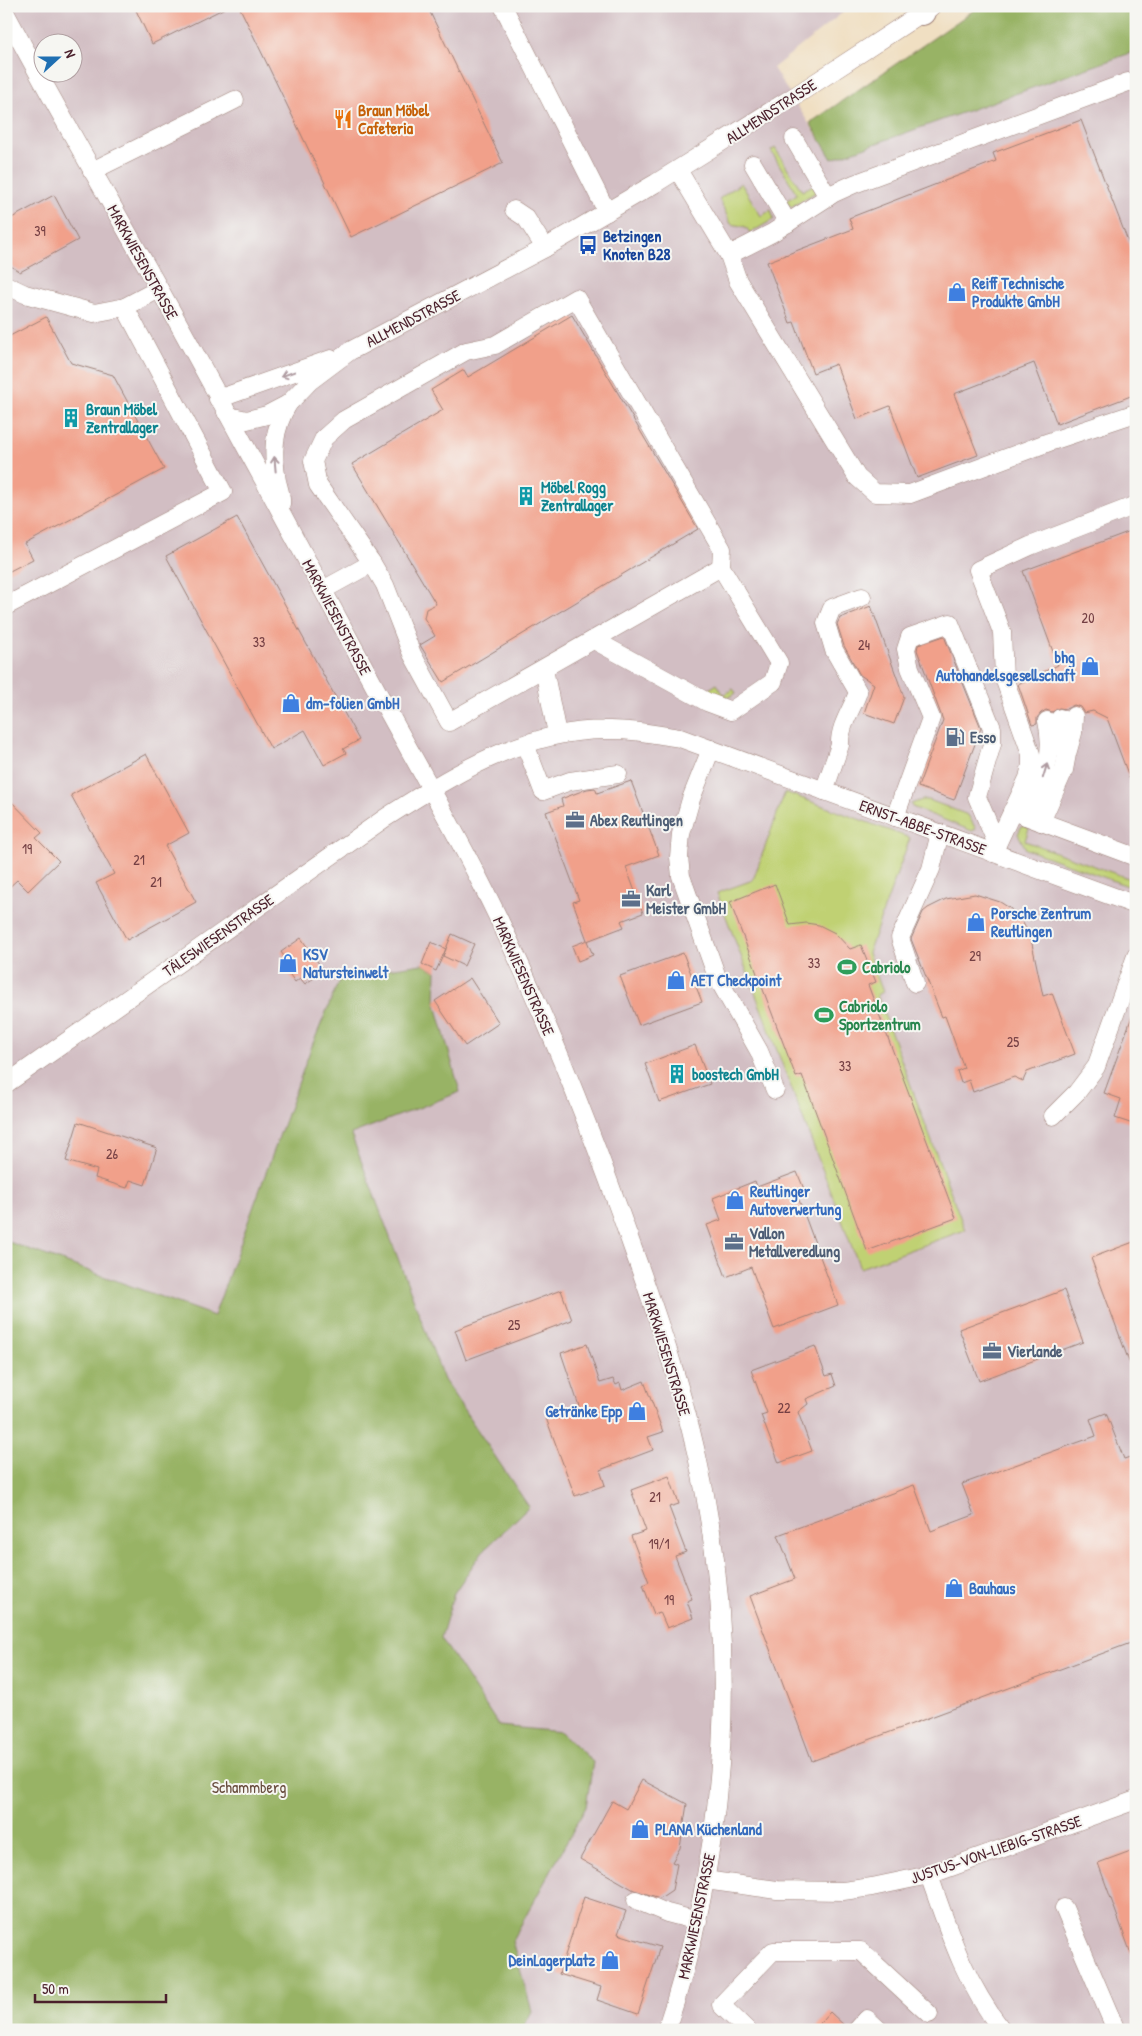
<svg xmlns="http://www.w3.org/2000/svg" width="1142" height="2036" font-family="'Patrick Hand',sans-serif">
	<rect width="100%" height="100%" fill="#f6f6f2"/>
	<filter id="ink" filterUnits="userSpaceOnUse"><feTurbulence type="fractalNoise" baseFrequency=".02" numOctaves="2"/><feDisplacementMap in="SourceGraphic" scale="10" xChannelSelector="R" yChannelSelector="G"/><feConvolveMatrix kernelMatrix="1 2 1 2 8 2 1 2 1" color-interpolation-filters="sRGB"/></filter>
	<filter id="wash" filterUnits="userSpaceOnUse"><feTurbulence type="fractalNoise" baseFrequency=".0096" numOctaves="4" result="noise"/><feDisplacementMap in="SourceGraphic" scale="20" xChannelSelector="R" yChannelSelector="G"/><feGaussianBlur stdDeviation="1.12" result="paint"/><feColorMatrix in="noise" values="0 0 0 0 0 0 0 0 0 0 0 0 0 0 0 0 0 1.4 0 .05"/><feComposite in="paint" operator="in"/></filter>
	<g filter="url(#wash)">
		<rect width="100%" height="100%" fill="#f0dfc2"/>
		<path fill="#d2bec3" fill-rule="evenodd" d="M6 6H851L773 68 832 159 1136 51V2030H6ZM42 42H72V72H42Z"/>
		<g fill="#c0d173" stroke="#85784f">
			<path d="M775 148 802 191 813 185 816 192 791 207 786 201 797 194 771 151Z"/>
			<path d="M741 183 761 216 771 210 774 219 750 233 746 227 731 224 719 199Z"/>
			<path d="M717 684 724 695 733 689 736 693 725 700 708 694 706 691Z"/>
			<path d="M785 792 910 838 868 953 883 992 877 995 965 1230 860 1268 717 893 753 880Z"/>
			<path d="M922 800H929L968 815 976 829 972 831 912 807 911 804Z"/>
			<path d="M1024 826 1029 828 1025 841 1136 881V889L1026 849 1018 834 1021 827Z"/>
		</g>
		<g fill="#98b365" stroke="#716948">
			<path d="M980 6H1136V51L832 159 810 123Z"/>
			<path d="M422 964 436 971 435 1001 460 1092 351 1134 444 1380 529 1507 482 1552 454 1593 441 1638 499 1726 561 1732 593 1762 586 1807 512 1941 532 2011 522 2030H6V1241L214 1316 311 1048 341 976Z"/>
		</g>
		<g id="blocks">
			<g fill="#f1a08a">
				<path d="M134 6H229L152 44Z"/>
				<path d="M239 6H427L503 163 351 237Z"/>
				<path d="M1081 120 1136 262V394L1057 424 1034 363 954 394 978 455 917 478 890 406 857 419 836 364 813 373 794 322 790 323 767 262 853 229 849 218 996 161 993 153Z"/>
				<path d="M54 195 78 240 20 272 6 263V221Z"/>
				<path d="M572 315 698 529 443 682 420 645 435 636 424 618 426 609 436 604 352 464 443 410 431 390 464 370 468 377Z"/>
				<path d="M46 317 71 363 113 375 164 469 25 544 33 559 6 573V338Z"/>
				<path d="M237 517 359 740 343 749 346 753 324 765 305 730 271 749 166 556Z"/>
				<path d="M1136 529V789L1134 790 1107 718 1093 711 1084 713 1080 707 1074 705 1066 709 1059 708 1052 712 1046 710 1041 713 1037 718V724L1032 725 1018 684 1058 665 1023 571Z"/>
				<path d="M871 606 904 697 894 724 864 713 874 684 860 675 844 646 837 624 840 618Z"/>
				<path d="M944 636 981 728 954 800 918 787 943 720 917 650 918 645Z"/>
				<path d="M146 754 189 833 165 846 196 902 127 940 96 883 114 874 71 795Z"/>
				<path d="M631 781 659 855 626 867 643 913 621 921 624 927 587 941 593 955 578 961 572 946 587 940 573 902 579 900 546 812 563 806 561 799 587 789 595 788 597 793Z"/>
				<path d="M6 796 42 833 36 838 59 861 28 891 17 880 6 890Z"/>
				<path d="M775 884 790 925 806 923 819 925 835 933 850 949 861 945 876 982 868 985 956 1218 867 1251 802 1075 796 1077 730 902Z"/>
				<path d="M975 894 1000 902 1011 909 1021 919 1031 939 1043 996 1052 993 1075 1054 1027 1072 1023 1081 1014 1077 973 1092 969 1080 961 1083 957 1071 964 1068 945 1016 942 1017 911 939 923 912 928 908 946 899Z"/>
				<path d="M452 934 474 944 464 966 443 956Z"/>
				<path d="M301 938 324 971 305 984 300 978 295 982 281 962 286 959 281 952Z"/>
				<path d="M431 942 446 949 436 971 422 964Z"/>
				<path d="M683 953 702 1002 639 1025 620 976Z"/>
				<path d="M470 978 499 1023 465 1046 435 1001Z"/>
				<path d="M1134 1011H1136V1125L1115 1118 1121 1099 1104 1093Z"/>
				<path d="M695 1045 710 1084 659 1102 645 1064Z"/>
				<path d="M78 1122 157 1148 145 1185 130 1180 127 1188 95 1178 97 1170 66 1161Z"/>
				<path d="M797 1172 804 1189 796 1192 838 1305 774 1329 751 1267 726 1277 707 1225 721 1220 713 1198 755 1181 757 1187Z"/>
				<path d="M1136 1241V1374L1134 1375 1091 1258Z"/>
				<path d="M561 1290 572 1320 466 1360 455 1330Z"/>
				<path d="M1064 1290 1083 1342 979 1381 959 1329Z"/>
				<path d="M587 1344 600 1383 613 1379 616 1385 620 1383 622 1390 644 1381 663 1432 648 1437 653 1450 600 1470 605 1485 575 1496 546 1418 579 1406 561 1353Z"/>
				<path d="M815 1346 826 1376 832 1374 836 1386 806 1399 808 1404 798 1412 812 1451 779 1463 761 1415 767 1413 751 1370Z"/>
				<path d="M1106 1413 1124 1459 1136 1455V1641L812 1761 750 1596 795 1579 778 1535 914 1485 931 1531 974 1515 962 1484 1096 1436 1090 1419Z"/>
				<path d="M669 1476 679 1504 669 1507 686 1552 675 1556 692 1599 687 1601 693 1618 667 1628 660 1612 654 1614 643 1585 649 1582 631 1536 646 1531 631 1490Z"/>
				<path d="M642 1780 687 1804 680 1848 672 1862 677 1864 672 1890 660 1898 634 1890 580 1859 612 1801 626 1809Z"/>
				<path d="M1136 1849V1961L1134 1962 1098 1863Z"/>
				<path d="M584 1897 626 1911 618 1934 660 1947 638 2014 597 2000 601 1987 559 1974Z"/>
				<path d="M830 2012 847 2028V2030H814Z"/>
			</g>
		</g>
	</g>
	<g filter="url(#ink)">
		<use href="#blocks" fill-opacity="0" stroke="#9d7f76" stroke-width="1"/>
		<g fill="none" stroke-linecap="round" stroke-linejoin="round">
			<g stroke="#9d7f76" stroke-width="19">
				<g id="minor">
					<path d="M503 6 607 212"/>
					<path d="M6 14C56 108 109 199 161 292 232 420 301 549 370 678 410 753 453 825 490 901 545 1012 591 1129 632 1246 657 1315 681 1385 697 1456 740 1646 729 1845 666 2030"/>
					<path d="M794 139 828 197"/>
					<path d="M753 164 788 223"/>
					<path d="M678 170 729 255 738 281 857 477 875 493 910 494 1049 442 1136 413"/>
					<path d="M92 171 235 100"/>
					<path d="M514 210 526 218 545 248"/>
					<path d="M729 255 772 233 834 193 854 184 1128 82H1136"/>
					<path d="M6 285 25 294 94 313 125 307 159 289"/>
					<path d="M218 399 331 359"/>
					<path d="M226 412 233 417 247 420 267 415 288 404 310 381 350 351 545 248 656 183 798 94 931 7"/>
					<path d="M281 504C282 496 279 489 277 481 272 453 273 429 288 404"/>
					<path d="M372 563 318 485 313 461 324 438 344 420 466 351 495 345 576 298 722 549 721 567 779 663 773 682 731 711 707 702 594 640"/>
					<path d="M323 590 372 563 385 585 412 654 449 722 721 567"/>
					<path d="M6 606 223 492 125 307"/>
					<path d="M544 669 557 734"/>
					<path d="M1060 718 1066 751"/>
					<path d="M525 744 543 791 570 781 618 774"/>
					<path d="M711 749 691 799 681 834 679 857 681 876 717 977 759 1051 775 1090"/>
					<path d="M824 791 840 745C839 726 852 710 858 692L834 650 826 623 832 608 862 597"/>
					<path d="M1012 811 1136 857"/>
					<path d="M1026 816C1041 782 1056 760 1047 721"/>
					<path d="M895 817 931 718 910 668 906 649 910 637 950 623 992 728V744L977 797 997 844"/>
					<path d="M1041 822 1064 770 1067 754 1073 733 1074 716"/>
					<path d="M993 853 1028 778 1031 765V754L1004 678 1002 632 978 570 1030 546 1136 505"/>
					<path d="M915 983 900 938 931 869 940 833"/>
					<path d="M6 1084 385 818C452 775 522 731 604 730 630 729 654 734 680 738L1136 905"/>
					<path d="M1053 1116 1077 1092 1096 1067 1136 956"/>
					<path d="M929 1875C949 1932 964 1981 1002 2030"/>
					<path d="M705 1880 777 1890 843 1891 872 1887 929 1875 1136 1800"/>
					<path d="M636 1900 667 1913 698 1921"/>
					<path d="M1064 1908 1116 2030"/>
					<path d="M747 2030 721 2005 773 1951H861L929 2014"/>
					<path d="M857 2030 867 2019 879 2030"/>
				</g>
			</g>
			<g stroke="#9d7f76" stroke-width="28">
				<path id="highway" d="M920 6 922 12"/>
			</g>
			<use href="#minor" stroke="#fff" stroke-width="18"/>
			<use href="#highway" stroke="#fff" stroke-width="26"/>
		</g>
		<defs><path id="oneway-shaft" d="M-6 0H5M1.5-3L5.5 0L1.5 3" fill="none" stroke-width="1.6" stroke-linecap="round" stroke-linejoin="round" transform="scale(1.25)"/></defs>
		<g stroke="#ae9aa0">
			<use href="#oneway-shaft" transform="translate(288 374) rotate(160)"/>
			<use href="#oneway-shaft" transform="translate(275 464) rotate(-95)"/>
			<use href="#oneway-shaft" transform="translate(1045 771) rotate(-73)"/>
		</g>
	</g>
	<defs>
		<g id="restaurant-bare" transform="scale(1.5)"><path d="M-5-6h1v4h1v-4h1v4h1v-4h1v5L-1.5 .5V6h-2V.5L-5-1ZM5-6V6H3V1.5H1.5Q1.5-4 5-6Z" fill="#e8710a" stroke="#f6f6f2" stroke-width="2.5" paint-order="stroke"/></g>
		<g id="bus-bare" transform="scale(1.5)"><path d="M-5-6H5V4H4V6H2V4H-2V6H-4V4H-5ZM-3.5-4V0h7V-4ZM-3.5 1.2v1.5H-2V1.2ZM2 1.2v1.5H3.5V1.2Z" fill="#1a4fb4" stroke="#f6f6f2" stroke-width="2.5" paint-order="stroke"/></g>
		<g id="shop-bare" transform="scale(1.5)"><path d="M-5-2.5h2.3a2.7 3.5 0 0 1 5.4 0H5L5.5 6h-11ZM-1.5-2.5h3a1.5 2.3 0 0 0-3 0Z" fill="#3f7fe0" stroke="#f6f6f2" stroke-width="2.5" paint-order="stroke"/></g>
		<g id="building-bare" transform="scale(1.5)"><path d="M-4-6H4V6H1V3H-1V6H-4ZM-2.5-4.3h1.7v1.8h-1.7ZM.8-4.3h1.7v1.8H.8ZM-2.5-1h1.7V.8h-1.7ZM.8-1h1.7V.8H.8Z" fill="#0f9aa8" stroke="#f6f6f2" stroke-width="2.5" paint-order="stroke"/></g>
		<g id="fuel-bare" transform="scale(1.5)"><path d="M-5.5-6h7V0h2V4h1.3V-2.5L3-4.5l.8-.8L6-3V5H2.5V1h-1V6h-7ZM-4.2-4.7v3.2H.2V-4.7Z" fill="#5c6f8a" stroke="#f6f6f2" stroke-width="2.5" paint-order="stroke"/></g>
		<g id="office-bare" transform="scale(1.5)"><path d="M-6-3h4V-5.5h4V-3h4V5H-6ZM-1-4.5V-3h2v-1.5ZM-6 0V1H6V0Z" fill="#5c6f8a" stroke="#f6f6f2" stroke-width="2.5" paint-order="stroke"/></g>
		<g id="stadium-bare" transform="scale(1.5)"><path d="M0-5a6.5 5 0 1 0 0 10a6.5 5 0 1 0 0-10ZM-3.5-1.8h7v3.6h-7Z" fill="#2e9e5b" stroke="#f6f6f2" stroke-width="2.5" paint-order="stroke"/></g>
	</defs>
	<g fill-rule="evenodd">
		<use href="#restaurant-bare" x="343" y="119"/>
		<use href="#bus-bare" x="588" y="245"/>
		<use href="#shop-bare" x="957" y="292"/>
		<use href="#building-bare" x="71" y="418"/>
		<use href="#building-bare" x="526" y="496"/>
		<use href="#shop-bare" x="1090" y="666"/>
		<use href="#shop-bare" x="291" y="703"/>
		<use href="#fuel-bare" x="955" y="737"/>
		<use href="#office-bare" x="575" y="820"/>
		<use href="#office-bare" x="631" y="899"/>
		<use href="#shop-bare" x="976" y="922"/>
		<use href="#shop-bare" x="288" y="963"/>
		<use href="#stadium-bare" x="847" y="967"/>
		<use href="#shop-bare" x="676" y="980"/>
		<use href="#stadium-bare" x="824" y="1015"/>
		<use href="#building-bare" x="677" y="1074"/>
		<use href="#shop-bare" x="735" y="1200"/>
		<use href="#office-bare" x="734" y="1242"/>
		<use href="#office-bare" x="992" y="1351"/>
		<use href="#shop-bare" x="637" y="1411"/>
		<use href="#shop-bare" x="954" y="1588"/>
		<use href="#shop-bare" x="640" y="1829"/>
		<use href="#shop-bare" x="610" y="1960"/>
	</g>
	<g text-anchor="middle" stroke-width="4" stroke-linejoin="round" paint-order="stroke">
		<g font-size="14" fill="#743f43">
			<text x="40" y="236">39</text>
			<text x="1088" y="623">20</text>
			<text x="259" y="647">33</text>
			<text x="864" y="650">24</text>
			<text x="27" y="854">19</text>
			<text x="139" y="865">21</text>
			<text x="156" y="887">21</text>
			<text x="975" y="961">29</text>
			<text x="814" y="968">33</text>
			<text x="1013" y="1047">25</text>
			<text x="845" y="1071">33</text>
			<text x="112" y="1159">26</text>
			<text x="514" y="1330">25</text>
			<text x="784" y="1413">22</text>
			<text x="655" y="1502">21</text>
			<text x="659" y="1549">19/1</text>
			<text x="669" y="1605">19</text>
		</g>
		<g font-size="16" font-weight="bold" fill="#c56008" stroke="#f6f6f2" text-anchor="start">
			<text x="358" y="116">Braun Möbel<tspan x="358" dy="18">Cafeteria</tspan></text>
		</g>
		<g font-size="16" fill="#4a1f2b" stroke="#f6f6f2">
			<text transform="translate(771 111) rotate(-33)" y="6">ALLMENDSTRASSE</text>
			<text transform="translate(143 262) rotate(61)" y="6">MARKWIESENSTRASSE</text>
			<text transform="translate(413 318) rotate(-28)" y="6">ALLMENDSTRASSE</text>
			<text transform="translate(337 617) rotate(62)" y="6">MARKWIESENSTRASSE</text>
			<text transform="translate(923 827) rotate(20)" y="6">ERNST-ABBE-STRASSE</text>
			<text transform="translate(218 935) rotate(-35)" y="6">TÄLESWIESENSTRASSE</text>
			<text transform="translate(524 976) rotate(66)" y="6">MARKWIESENSTRASSE</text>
			<text transform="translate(667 1354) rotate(73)" y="6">MARKWIESENSTRASSE</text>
			<text transform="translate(996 1849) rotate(-19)" y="6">JUSTUS-VON-LIEBIG-STRASSE</text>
			<text transform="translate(696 1916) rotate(-78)" y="6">MARKWIESENSTRASSE</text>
		</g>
		<g font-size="16" font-weight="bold" fill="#164399" stroke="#f6f6f2" text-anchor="start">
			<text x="603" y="242">Betzingen<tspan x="603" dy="18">Knoten B28</tspan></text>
		</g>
		<g font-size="16" font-weight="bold" fill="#366cbe" stroke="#f6f6f2" text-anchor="start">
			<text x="972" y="289">Reiff Technische<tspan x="972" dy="18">Produkte GmbH</tspan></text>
			<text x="1075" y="663" text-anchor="end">bhg<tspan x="1075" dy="18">Autohandelsgesellschaft</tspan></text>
			<text x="306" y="709">dm-folien GmbH</text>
			<text x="991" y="919">Porsche Zentrum<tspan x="991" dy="18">Reutlingen</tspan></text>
			<text x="303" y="960">KSV<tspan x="303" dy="18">Natursteinwelt</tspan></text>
			<text x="691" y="986">AET Checkpoint</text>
			<text x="750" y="1197">Reutlinger<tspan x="750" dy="18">Autoverwertung</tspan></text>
			<text x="622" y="1417" text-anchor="end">Getränke Epp</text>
			<text x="969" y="1594">Bauhaus</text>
			<text x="655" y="1835">PLANA Küchenland</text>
			<text x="595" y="1966" text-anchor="end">DeinLagerplatz</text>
		</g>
		<g font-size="16" font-weight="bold" fill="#0d838f" stroke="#f6f6f2" text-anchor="start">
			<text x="86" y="415">Braun Möbel<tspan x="86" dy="18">Zentrallager</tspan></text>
			<text x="541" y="493">Möbel Rogg<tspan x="541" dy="18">Zentrallager</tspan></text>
			<text x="692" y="1080">boostech GmbH</text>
		</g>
		<g font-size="16" font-weight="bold" fill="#4e5e75" stroke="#f6f6f2" text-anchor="start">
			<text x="970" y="743">Esso</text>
			<text x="590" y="826">Abex Reutlingen</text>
			<text x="646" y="896">Karl<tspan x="646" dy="18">Meister GmbH</tspan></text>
			<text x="749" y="1239">Vallon<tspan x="749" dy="18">Metallveredlung</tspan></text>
			<text x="1007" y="1357">Vierlande</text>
		</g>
		<g font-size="16" font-weight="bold" fill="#27864d" stroke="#f6f6f2" text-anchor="start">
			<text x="862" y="973">Cabriolo</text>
			<text x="839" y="1012">Cabriolo<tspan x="839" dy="18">Sportzentrum</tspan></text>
		</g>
		<g font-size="16" fill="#684c3d" stroke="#f6f6f2">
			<text x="249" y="1793">Schammberg</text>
		</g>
	</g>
	<rect width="1142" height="2036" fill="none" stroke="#f6f6f2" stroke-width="25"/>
	<g transform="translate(58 58) rotate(69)"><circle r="24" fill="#f6f6f2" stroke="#b1a0a2"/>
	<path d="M0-4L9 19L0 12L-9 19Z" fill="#1f6fb2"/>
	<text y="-8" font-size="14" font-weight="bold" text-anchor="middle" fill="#4a1f2b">N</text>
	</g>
	<path d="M35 1994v8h131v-8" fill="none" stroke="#4a1f2b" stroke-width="2.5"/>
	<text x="42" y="1994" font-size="15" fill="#4a1f2b" stroke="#f6f6f2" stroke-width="4" paint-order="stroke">50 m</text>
</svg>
